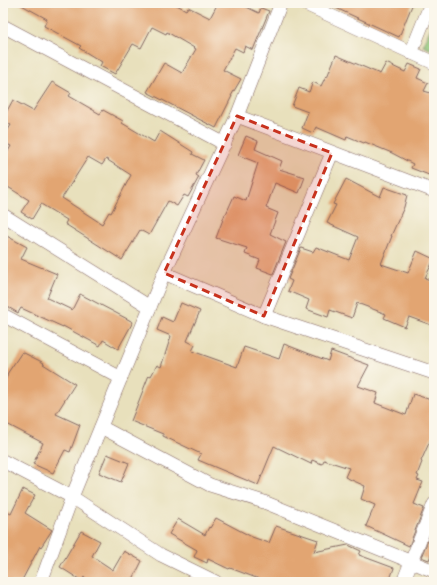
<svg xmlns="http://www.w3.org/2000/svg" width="437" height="585" font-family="Cardo,serif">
	<defs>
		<pattern id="grass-tufts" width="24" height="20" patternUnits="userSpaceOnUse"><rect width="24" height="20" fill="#8fc679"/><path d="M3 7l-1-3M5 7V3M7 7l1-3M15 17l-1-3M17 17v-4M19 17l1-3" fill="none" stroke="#77a063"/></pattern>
	</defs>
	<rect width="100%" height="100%" fill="#fbf7ec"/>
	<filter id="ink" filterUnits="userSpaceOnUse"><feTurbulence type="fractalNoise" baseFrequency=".025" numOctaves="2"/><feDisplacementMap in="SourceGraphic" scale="8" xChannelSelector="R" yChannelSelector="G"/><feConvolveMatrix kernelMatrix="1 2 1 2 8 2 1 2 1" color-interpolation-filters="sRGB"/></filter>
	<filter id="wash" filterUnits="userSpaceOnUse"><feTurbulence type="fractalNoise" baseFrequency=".012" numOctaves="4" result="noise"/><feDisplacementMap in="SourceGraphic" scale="16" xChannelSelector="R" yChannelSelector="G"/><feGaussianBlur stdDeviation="0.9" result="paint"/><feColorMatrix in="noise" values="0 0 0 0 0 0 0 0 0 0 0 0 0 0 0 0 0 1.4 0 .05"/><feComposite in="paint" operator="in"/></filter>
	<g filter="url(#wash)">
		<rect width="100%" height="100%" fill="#e8e0bc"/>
		<path fill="url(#grass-tufts)" stroke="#6c7252" d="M434 20V51L423 46Z"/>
		<g id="blocks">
			<g fill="#e2a572" fill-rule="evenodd">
				<path d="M18 3H173L186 10 188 7 210 18 218 3H238L259 13 261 8 269 11 253 50 245 46 243 52 235 48 223 70 241 79 231 96H232L216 128 147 92 164 63 182 73 196 49 167 32 166 34 152 27 141 48 133 44 115 74 100 66 102 62 79 48 81 46 44 26 47 19Z"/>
				<path d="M325 3H413L399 37Z"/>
				<path d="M336 55 380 74 386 63 405 72 409 64 421 69 417 78 428 83 424 91 434 94V177L411 168 413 164 392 153 365 142 364 143 347 136 346 140 316 127 313 133 302 128 308 112 292 106 299 88 309 92 313 82 321 86 326 76 327 77Z"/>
				<path d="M52 82 71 93 69 96 100 114 103 110 123 121 122 123 154 142 160 131 193 152 192 154 204 160 196 175 199 177 188 197 184 195 177 206 168 201 149 235 140 230 122 260 65 224 67 220 41 204 32 219 21 212 29 200 3 184V160L11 146 3 142V138L11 125 3 121V118L13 100 33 111ZM88 157 102 165 106 159 131 175 111 213 109 212 102 224 62 198Z"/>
				<path d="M246 136 258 141 255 149 282 161 279 169 305 177 299 193 275 183 266 208 278 213 270 234 286 242 273 274 257 268 260 260 245 254 247 248 216 238 225 214H226L234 196 246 201 258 163 238 155Z"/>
				<path d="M346 179 380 197 384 187 407 195 404 207 391 236H392L381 264 408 273 417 251 434 259 425 278 434 282V326L409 317 405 327 384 318 386 314 357 303 352 318 330 310 328 317 306 309 309 300 288 291 292 281 288 279 301 248 313 252 316 247 349 260 358 237 327 223 336 205 333 204Z"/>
				<path d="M3 234 27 247 21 259 57 274 47 298 72 310 80 294 133 322 118 349 103 340 100 346 63 326V327L21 308 18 313 3 304Z"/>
				<path d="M181 303 200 311 187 341 195 345 192 351 237 367 244 347 279 359 284 344 328 361 331 351 369 365 358 386 378 393 375 403 406 415 413 394 434 401V432L421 461 422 462 417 475 419 476 417 480 423 482 414 504 424 508 409 546 366 526 375 505 361 499 365 486 345 477 349 468 324 460 322 464 312 460 311 464 274 446 258 485 198 460 201 454 163 436V434L131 421 149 375 151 376 157 365 161 367 171 336 157 330 162 317 173 322Z"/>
				<path d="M22 352 44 363 43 364 75 384 56 414 80 425 70 452 65 450 53 473 33 464 43 443 3 422V383L8 375 7 374Z"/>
				<path d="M107 454 129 463 121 482 99 473Z"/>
				<path d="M23 489 35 495 25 513 52 530 41 547 40 546 21 582H3V510L11 514Z"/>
				<path d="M216 518 252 537 269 543 276 526 318 540 314 552 348 545 361 551 359 555 394 568 389 582H267L230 568 229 569 208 559 207 563 194 557 197 550 169 534 178 519 205 535 209 527 210 528Z"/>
				<path d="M434 526V547L429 560 421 557Z"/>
				<path d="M81 531 100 541 92 556 113 570 124 551 142 561 132 581 133 582H93L84 577 82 581 60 567Z"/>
			</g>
		</g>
	</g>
	<g filter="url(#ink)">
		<use href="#blocks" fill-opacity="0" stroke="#81635e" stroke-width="1"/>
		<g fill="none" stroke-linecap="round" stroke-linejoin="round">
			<g stroke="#81635e" stroke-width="14">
				<g id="minor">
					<path d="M303 3 434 63"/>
					<path d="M3 26 225 144"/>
					<path d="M411 53 431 3"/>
					<path d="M237 116 434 191"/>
					<path d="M3 215 150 307"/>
					<path d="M164 273 264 316 434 373"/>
					<path d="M3 315 121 378"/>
					<path d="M264 316 332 153"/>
					<path d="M101 427 210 485 264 502 434 571"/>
					<path d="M3 461 72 497 161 555 216 582"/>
					<path d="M41 582 72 497 164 273 237 116 281 3"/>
					<path d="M403 582 434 504"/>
				</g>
			</g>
			<use href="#minor" stroke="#fff" stroke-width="13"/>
		</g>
	</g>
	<path fill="#c8321e" fill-opacity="0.2" stroke="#c8321e" stroke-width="3" stroke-dasharray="8 5" stroke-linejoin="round" d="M237 116 332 153 264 316 164 273Z"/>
	<rect width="437" height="585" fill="none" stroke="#fbf7ec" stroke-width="16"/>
</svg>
